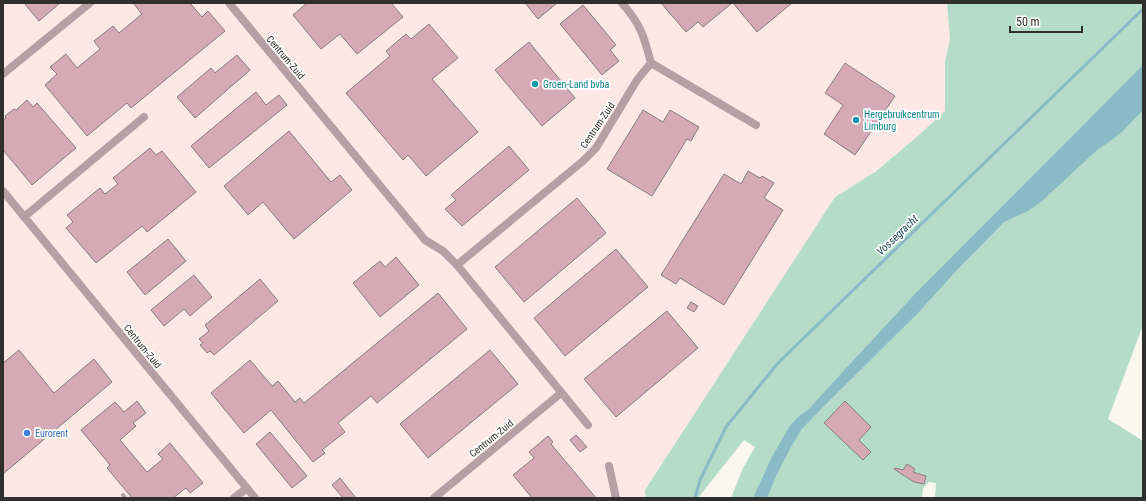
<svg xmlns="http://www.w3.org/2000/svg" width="1146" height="501" font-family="'Roboto Condensed',sans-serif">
	<rect width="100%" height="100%" fill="#faf8ee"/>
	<path fill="#fde8e6" d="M3 3H947L950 39 945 61V111L919 135 874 172 835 197 645 490 646 498H3Z"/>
	<path fill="#b5dbc9" d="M947 3H1143V325L1108 419 1143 441V498H935L936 483 929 482 923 488 922 498H731L743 468 755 447 744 440 698 498H646L645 490 835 197 875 172 919 135 945 111V61L950 39Z"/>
	<path fill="#89bac6" d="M1143 65V110L1121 133 1096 151 1042 201 1028 211 1004 222 957 270 918 313 822 408 801 430 791 447 777 474 767 498H753L772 457 789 427 798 417 809 409 838 377 914 295Z"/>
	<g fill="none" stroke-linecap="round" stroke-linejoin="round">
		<path stroke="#89bac6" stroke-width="3" d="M695 498 700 480 726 427 778 363 1143 9"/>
	</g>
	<g fill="#d5a9b6" stroke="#887e81">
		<path d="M24 3H60L39 21Z"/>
		<path d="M133 3H190L202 17 208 11 225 31 131 108 127 103 87 136 45 85 57 74 50 67 66 54 77 68 100 49 94 41 113 26 119 33 142 14Z"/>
		<path d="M307 3H391L403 17 357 54 340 34 321 49 293 15Z"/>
		<path d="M525 3H557L538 19Z"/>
		<path d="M661 3H732L703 27 698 22 686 32Z"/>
		<path d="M733 3H792L757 32Z"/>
		<path d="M583 5 616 45 610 50 619 61 602 75 560 24Z"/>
		<path d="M429 24 458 58 432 79 478 132 426 176 408 155 403 160 346 93 390 56 386 51 406 34 411 39Z"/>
		<path d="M529 42 575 98 542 126 495 70Z"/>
		<path d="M237 55 250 70 195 118 177 97 211 68 215 73Z"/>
		<path d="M845 63 895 96 855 155 824 134 843 105 825 93Z"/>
		<path d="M256 92 266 105 279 95 287 105 209 168 191 146Z"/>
		<path d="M27 100 33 107 37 103 76 148 32 185 3 150V120L6 118 5 116 14 109 16 110Z"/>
		<path d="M643 110 663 122 670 110 699 127 691 141 687 139 652 196 607 169Z"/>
		<path d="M289 131 331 182 340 175 352 190 294 239 263 202 248 215 224 186Z"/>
		<path d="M509 146 529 170 462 226 445 209 456 200 451 195Z"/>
		<path d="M150 148 156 155 162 151 196 192 147 232 142 226 96 263 66 228 73 222 67 215 100 188 105 194 118 184 113 178Z"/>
		<path d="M748 171 760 178 762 176 774 183 764 198 783 210 724 305 680 278 676 284 661 275 724 174 741 184Z"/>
		<path d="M577 198 606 233 524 302 495 267Z"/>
		<path d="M168 239 186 261 145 295 127 272Z"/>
		<path d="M616 249 648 287 565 356 534 318Z"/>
		<path d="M396 257 419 285 380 317 353 283 380 261 385 267Z"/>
		<path d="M194 275 212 297 190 316 184 309 164 326 151 310Z"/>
		<path d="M260 279 278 301 214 355 210 351 207 353 200 345 203 343 199 339 209 331 205 325Z"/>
		<path d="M438 293 467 329 377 403 371 396 338 423 345 432 322 450 325 453 313 462 271 410 244 433 211 393 250 360 272 386 278 381 295 402 300 398 304 403Z"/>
		<path d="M691 302 698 306 694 312 687 308Z"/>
		<path d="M667 311 698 348 616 417 584 379Z"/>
		<path d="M19 350 54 393 94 359 112 382 3 474V363Z"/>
		<path d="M490 350 518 384 428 458 400 424Z"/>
		<path d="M137 401 146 413 133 423 136 426 120 440 147 472 163 459 158 454 170 443 203 483 190 493 186 488 173 498H132L107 468 110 465 81 430 115 402 124 412Z"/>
		<path d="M845 401 871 427 859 440 871 452 863 460 824 423Z"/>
		<path d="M270 432 307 476 292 488 256 444Z"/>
		<path d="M576 435 587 447 580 452 570 440Z"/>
		<path d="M548 436 553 442 551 444 596 498H532L513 475 534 458 529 452Z"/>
		<path d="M907 464 915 469 913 472 926 476 924 484 914 482 894 469 895 468 903 470Z"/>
		<path d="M340 478 356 498H343L332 485Z"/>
	</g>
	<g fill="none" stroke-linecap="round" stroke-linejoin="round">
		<path stroke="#b5a1a5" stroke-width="4" d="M123 495 125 498"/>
		<g stroke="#b5a1a5" stroke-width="8">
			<path d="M229 3 425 240 443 251 457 265 588 425"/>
			<path d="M651 63 756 125"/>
			<path d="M3 74 90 3"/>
			<path d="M3 191 255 498"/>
			<path d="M24 217 144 117"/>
			<path d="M457 265 583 161 596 148 637 80 651 63C644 36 641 25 622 3"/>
			<path d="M609 466 616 498"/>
			<path d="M234 498 247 488"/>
			<path d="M434 498 561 393"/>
		</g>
	</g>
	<g fill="#0f9aa8" stroke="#fff" stroke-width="1.5">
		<circle cx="535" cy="84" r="4"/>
		<circle cx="856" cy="120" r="4"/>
	</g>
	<circle fill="#3f7fe0" stroke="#fff" stroke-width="1.5" cx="27" cy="433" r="4"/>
	<g text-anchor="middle" stroke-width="3.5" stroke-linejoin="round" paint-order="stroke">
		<g font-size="10" fill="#2f2f2b" stroke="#fff">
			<text transform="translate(286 57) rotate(50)" y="4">Centrum-Zuid</text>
			<text transform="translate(597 125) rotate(-56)" y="4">Centrum-Zuid</text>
			<text transform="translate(143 346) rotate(51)" y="4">Centrum-Zuid</text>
			<text transform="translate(491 438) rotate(-39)" y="4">Centrum-Zuid</text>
		</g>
		<g font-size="10" fill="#0d838f" stroke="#fff" text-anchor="start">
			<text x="543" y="88">Groen-Land bvba</text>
			<text x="864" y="118">Hergebruikcentrum<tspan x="864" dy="12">Limburg</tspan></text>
		</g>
		<g font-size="10" fill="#366cbe" stroke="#fff" text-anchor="start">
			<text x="35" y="437">Eurorent</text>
		</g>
		<g font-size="11" font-style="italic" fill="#18444f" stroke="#fff">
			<text transform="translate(897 235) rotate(-44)" y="4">Vossegracht</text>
		</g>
	</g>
	<rect width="1146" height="501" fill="none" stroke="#2f2f2b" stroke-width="8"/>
	<path d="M1010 26v6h72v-6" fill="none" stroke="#2f2f2b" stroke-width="2"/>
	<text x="1016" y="26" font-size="12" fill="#2f2f2b" stroke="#ffffff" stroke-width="3" paint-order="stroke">50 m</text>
</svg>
